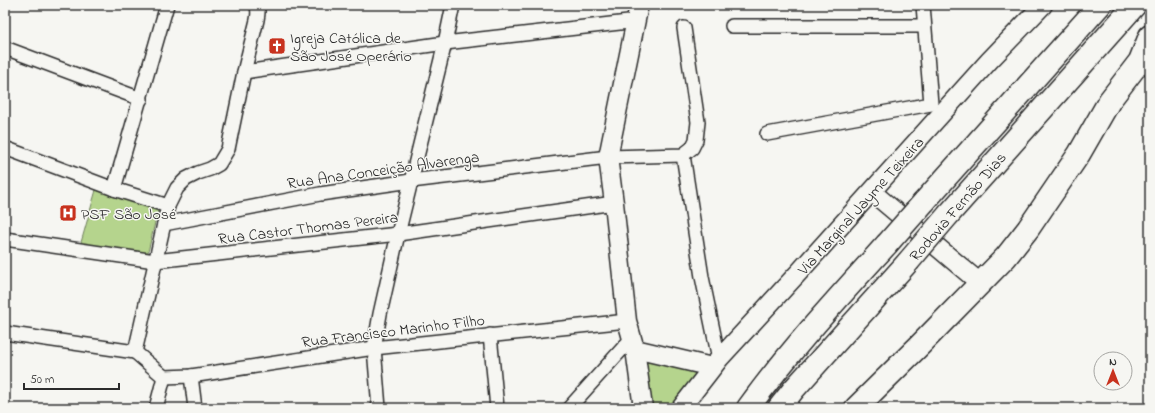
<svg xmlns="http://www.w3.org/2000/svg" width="1155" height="413" font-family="'Indie Flower',sans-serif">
	<rect width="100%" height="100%" fill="#f6f6f2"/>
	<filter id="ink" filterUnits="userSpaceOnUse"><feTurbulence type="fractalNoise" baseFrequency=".025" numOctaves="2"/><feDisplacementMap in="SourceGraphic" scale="8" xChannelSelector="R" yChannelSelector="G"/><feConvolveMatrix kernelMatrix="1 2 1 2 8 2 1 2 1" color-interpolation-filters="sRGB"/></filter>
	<g filter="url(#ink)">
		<g fill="#b5d48d" stroke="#70805c">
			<path d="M96 190 158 210 147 256 80 246Z"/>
			<path d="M642 356 698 370 669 408H652Z"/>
		</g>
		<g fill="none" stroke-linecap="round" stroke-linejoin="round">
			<g stroke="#2b2b2b" stroke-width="16">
				<g id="street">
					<path d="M732 26H924"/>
					<path d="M5 48 141 99"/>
					<path d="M244 72 445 43 637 21"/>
					<path d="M767 134 931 104 923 5"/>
					<path d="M5 148 114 189 168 206"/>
					<path d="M683 155 702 277 719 359"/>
					<path d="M114 189 167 5"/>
					<path d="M164 224 320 194 411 181 608 157 683 155 692 148 696 140 698 122 684 28"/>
					<path d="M5 239 155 261 398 234 614 203"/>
					<path d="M5 333 135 352"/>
					<path d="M490 335 497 408"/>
					<path d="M135 352 168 206 177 188 186 179 198 173 210 169 219 164 228 149 244 72 257 20C258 14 259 10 256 5"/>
					<path d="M135 352 164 377"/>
					<path d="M191 376 195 408"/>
					<path d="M164 377 191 376 374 348 627 321"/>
					<path d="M156 408 164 377"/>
					<path d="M379 408 374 348 380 314 398 234 445 43 453 5"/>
					<path d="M569 408 632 338"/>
				</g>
			</g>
			<g stroke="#2b2b2b" stroke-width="21">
				<g id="secondary">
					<path d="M639 5 608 157 614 203 627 321 635 349 643 408"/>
					<path d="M872 192 980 283"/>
					<path d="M635 349 712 367"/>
					<path d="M681 408 719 359 800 271 989 61 1043 5"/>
				</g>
			</g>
			<g stroke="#2b2b2b" stroke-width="25">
				<g id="highway">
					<path d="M924 202 1100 5"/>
					<path d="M949 214 1135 5"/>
					<path d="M748 408C790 350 839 297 887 244"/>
					<path d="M779 408 794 389 908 262"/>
					<path d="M856 408 920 345 1006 257 1028 229 1079 154 1110 100 1140 61 1150 36"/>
				</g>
			</g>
			<use href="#street" stroke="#f6f6f2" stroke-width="13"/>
			<use href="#secondary" stroke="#f6f6f2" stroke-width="18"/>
			<use href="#highway" stroke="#f6f6f2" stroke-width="22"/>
			<g stroke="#2b2b2b" stroke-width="25" stroke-linecap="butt">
				<g id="highway-bridge">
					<path d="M887 244 924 202"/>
					<path d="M908 262 949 214"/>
				</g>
			</g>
			<use href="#highway-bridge" stroke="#f6f6f2" stroke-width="22"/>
		</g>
	</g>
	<defs>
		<g id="church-square" transform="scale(0.9)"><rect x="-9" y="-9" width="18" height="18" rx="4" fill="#c8321e" stroke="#f6f6f2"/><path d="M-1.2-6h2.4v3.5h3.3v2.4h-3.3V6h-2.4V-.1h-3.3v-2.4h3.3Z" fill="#fff"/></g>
		<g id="hospital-square" transform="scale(0.9)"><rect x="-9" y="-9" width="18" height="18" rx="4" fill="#c8321e" stroke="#f6f6f2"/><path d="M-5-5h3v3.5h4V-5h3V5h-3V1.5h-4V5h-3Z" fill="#fff"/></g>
	</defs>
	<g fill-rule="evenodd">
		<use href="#church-square" x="277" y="46"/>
		<use href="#hospital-square" x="68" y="213"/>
	</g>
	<g text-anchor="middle" stroke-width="3" stroke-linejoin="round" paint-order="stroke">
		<g font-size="16" fill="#2b2b2b" stroke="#f6f6f2" text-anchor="start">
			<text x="290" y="43">Igreja Católica de<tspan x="290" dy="18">São José Operário</tspan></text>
			<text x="81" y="219">PSF São José</text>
		</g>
		<g font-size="16" fill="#2b2b2b" stroke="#f6f6f2">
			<text transform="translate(383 169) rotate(-8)" y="6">Rua Ana Conceição Alvarenga</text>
			<text transform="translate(860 205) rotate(-48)" y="6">Via Marginal Jayme Teixeira</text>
			<text transform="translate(957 206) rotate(-49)" y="6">Rodovia Fernão Dias</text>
			<text transform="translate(308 227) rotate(-7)" y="6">Rua Castor Thomas Pereira</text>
			<text transform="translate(393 330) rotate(-7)" y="6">Rua Francisco Marinho Filho</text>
		</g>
	</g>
	<rect width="1155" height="413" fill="none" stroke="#f6f6f2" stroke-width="20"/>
	<rect x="10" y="10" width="1135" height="393" fill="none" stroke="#2b2b2b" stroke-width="1.5" filter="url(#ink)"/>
	<g transform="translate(1113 371)"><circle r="19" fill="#f6f6f2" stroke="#a5a5a2"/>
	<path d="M0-3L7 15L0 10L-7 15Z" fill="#c8321e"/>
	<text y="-6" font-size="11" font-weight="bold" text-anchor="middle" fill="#2b2b2b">N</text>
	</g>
	<path d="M24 383v6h95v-6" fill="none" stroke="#2b2b2b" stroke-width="2"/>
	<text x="30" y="383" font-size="12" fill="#2b2b2b" stroke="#f6f6f2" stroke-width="3" paint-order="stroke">50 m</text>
</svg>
